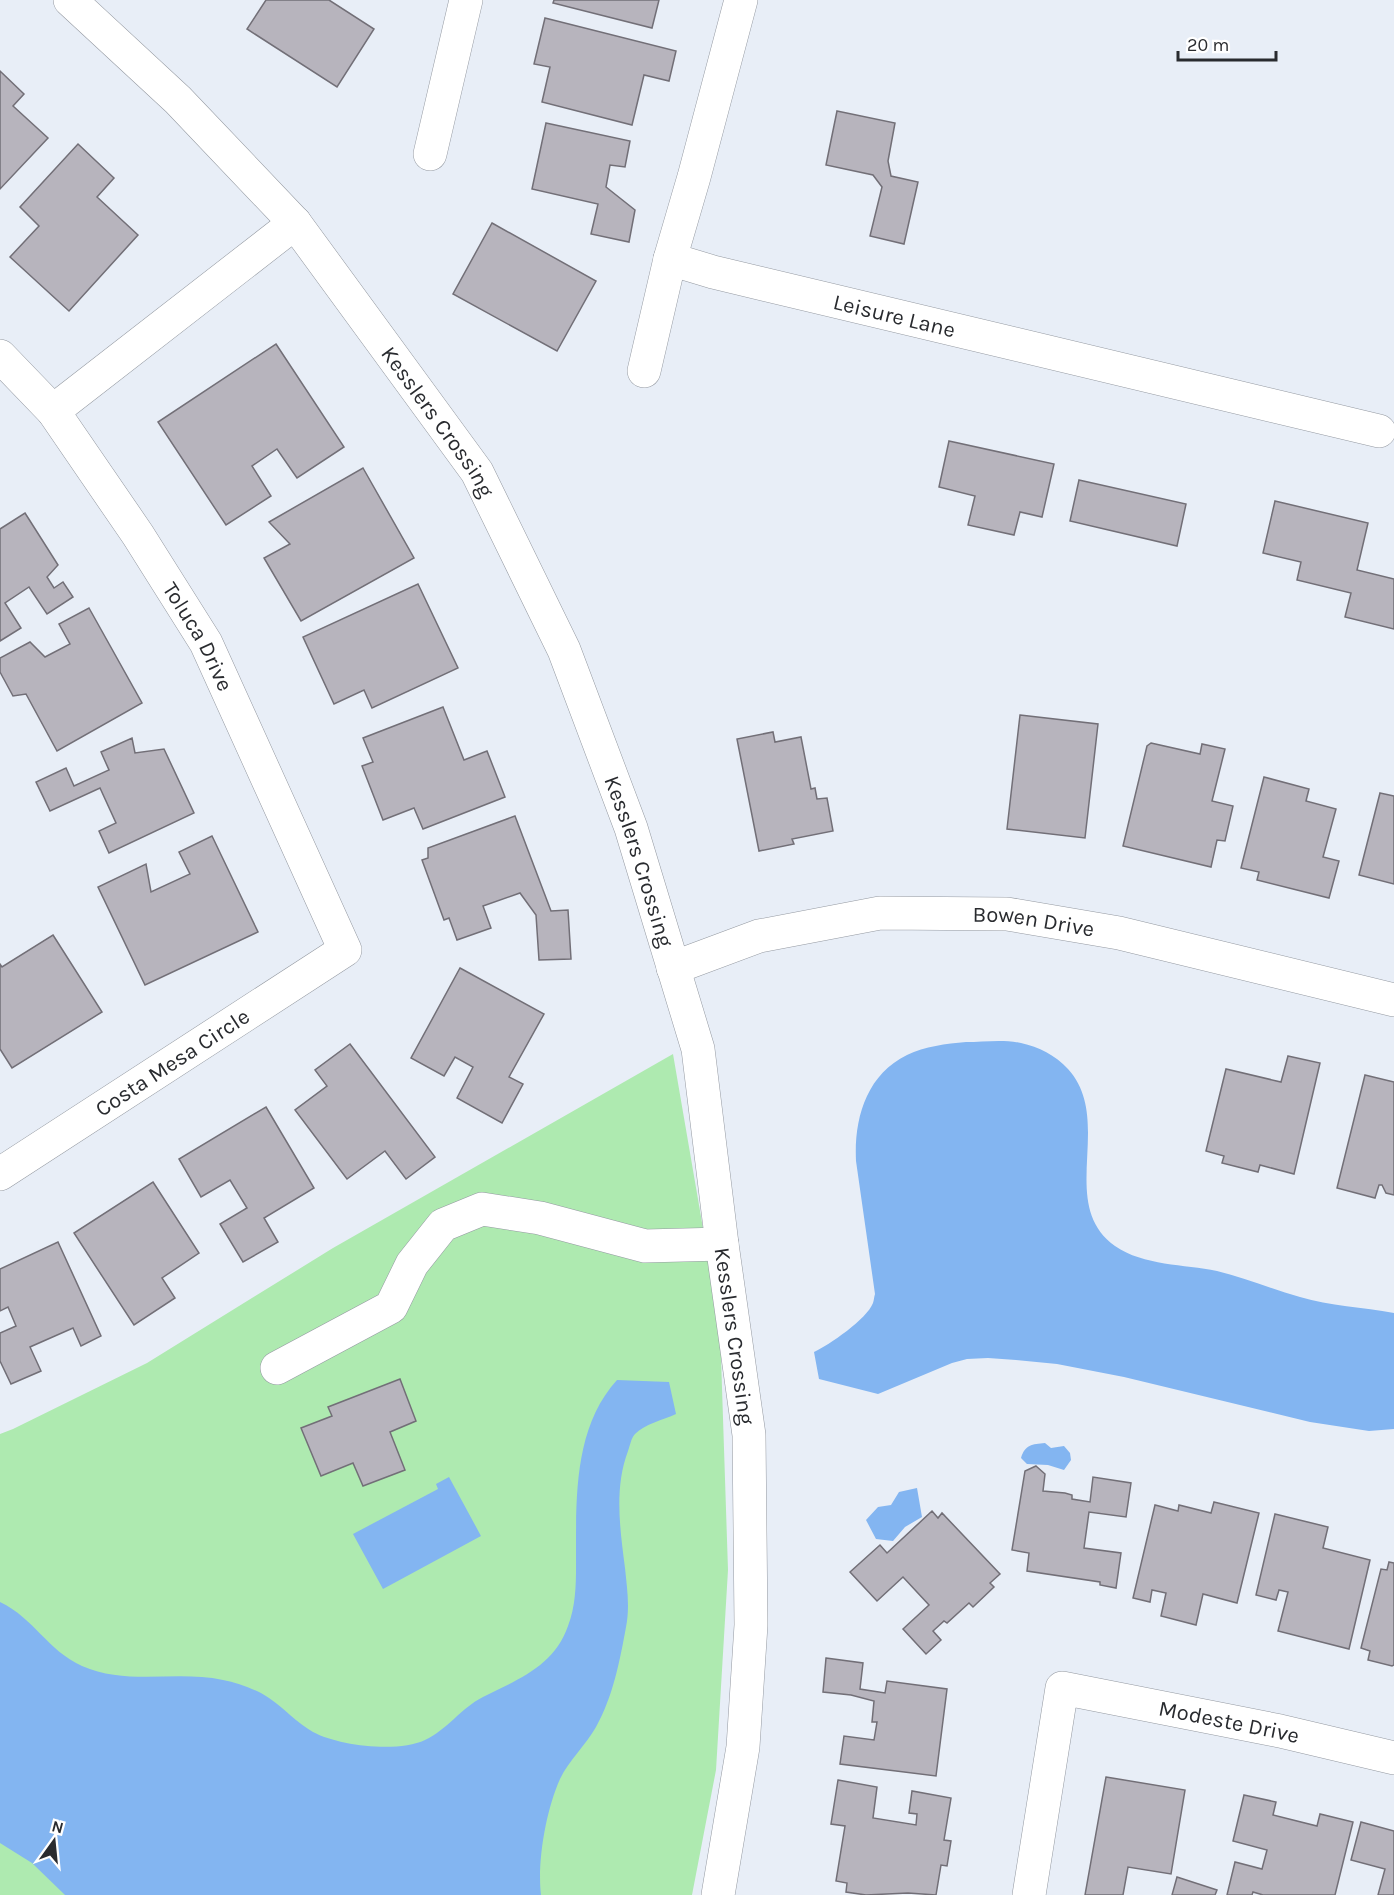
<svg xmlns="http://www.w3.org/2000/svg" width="1394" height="1895" font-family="Karla,sans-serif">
	<rect width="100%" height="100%" fill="#e8eef7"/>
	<path fill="#aeeab0" d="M673 1054 720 1327 728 1570 716 1770 692 1895H0V1434L13 1429 147 1363 333 1248Z"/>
	<g fill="#83b5f1">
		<path d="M966 1042C983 1042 1003 1039 1021 1043 1039 1047 1055 1055 1068 1069 1115 1121 1056 1204 1115 1246 1144 1266 1184 1264 1217 1271 1245 1278 1272 1289 1300 1297 1330 1306 1363 1307 1394 1313V1429L1369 1431 1310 1422 1124 1377 1057 1364 1016 1360 988 1358 967 1359 952 1363 878 1394 819 1379 814 1352C829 1345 867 1319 873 1303 874 1300 874 1297 875 1294L856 1161C854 1119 866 1075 907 1055 925 1046 946 1044 966 1042Z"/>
		<path d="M617 1380 669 1382 676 1414C663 1420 645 1424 635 1434 631 1438 630 1446 628 1451 614 1488 620 1529 625 1568 627 1588 630 1607 626 1627 620 1660 613 1697 596 1727 586 1745 569 1760 560 1779 546 1810 537 1862 541 1895H65L32 1863 0 1843V1602C35 1619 47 1650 82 1666 127 1686 176 1670 223 1680 238 1683 256 1689 269 1698 284 1708 297 1723 313 1732 339 1746 398 1753 425 1740 447 1730 461 1708 483 1697 519 1679 554 1666 568 1626 577 1603 576 1577 576 1553 576 1494 575 1426 617 1380Z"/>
		<path d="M1045 1443 1051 1448 1064 1446 1070 1453 1071 1460 1064 1470 1048 1465 1027 1464 1021 1458C1025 1445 1032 1444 1045 1443Z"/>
		<path d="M449 1477 481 1536 383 1589 353 1534 438 1489 436 1484Z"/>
		<path d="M917 1488 922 1517 905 1527 893 1541 876 1539 866 1520 878 1507 891 1505 899 1492Z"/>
	</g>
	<g fill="#b7b4bd" stroke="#726f77" stroke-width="1.5">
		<path d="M266 0H329L374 29 337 87 247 29Z"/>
		<path d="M554 0H659L652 28 553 3Z"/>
		<path d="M545 18 676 51 669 81 644 75 632 125 542 102 550 67 534 64Z"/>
		<path d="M0 71 24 94 13 106 48 138 0 189Z"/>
		<path d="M837 111 895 123 888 161 891 176 918 182 904 244 870 236 882 187 873 175 826 165Z"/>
		<path d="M546 123 630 141 625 167 610 165 606 187 635 210 629 242 591 234 598 204 532 189Z"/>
		<path d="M78 144 114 178 97 197 138 235 69 311 10 257 39 226 20 207Z"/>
		<path d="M492 223 596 281 557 351 453 294Z"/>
		<path d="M276 344 344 447 297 478 277 449 252 466 271 496 226 525 158 422Z"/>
		<path d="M949 441 1054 464 1042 517 1020 512 1014 535 968 525 975 496 939 487Z"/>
		<path d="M363 468 414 558 301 621 264 558 290 544 269 522Z"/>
		<path d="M1079 480 1186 504 1177 546 1070 521Z"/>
		<path d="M1275 501 1368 523 1357 570 1394 579V629L1345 617 1351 593 1297 580 1301 562 1263 553Z"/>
		<path d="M25 513 58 565 47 577 54 588 63 582 73 597 47 614 29 587 5 603 21 628 0 641V529Z"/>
		<path d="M418 584 458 668 372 708 364 690 334 704 303 637Z"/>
		<path d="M89 608 142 703 57 751 26 694 13 696 0 672V658L30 642 45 657 70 644 59 624Z"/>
		<path d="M443 707 464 760 487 751 505 797 423 829 414 808 383 820 362 766 373 762 363 738Z"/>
		<path d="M1020 715 1098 724 1085 838 1007 829Z"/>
		<path d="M773 732 775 742 801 737 811 789 815 788 817 799 827 798 833 831 792 839 794 844 759 851 737 739Z"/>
		<path d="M132 738 135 753 164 749 194 813 109 853 99 831 116 823 100 788 50 811 36 782 66 768 74 786 109 770 101 752Z"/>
		<path d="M1151 743 1200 754 1202 744 1225 749 1212 801 1233 806 1225 841 1217 840 1211 867 1123 846 1147 746Z"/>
		<path d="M1264 777 1309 789 1306 801 1336 809 1323 857 1339 861 1329 898 1257 880 1259 872 1241 868Z"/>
		<path d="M1380 793 1394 796V884L1359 875Z"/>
		<path d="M515 816 551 911 568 910 571 959 539 960 536 915 520 893 483 906 491 928 457 940 449 918 444 920 422 860 428 858V848Z"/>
		<path d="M212 836 258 932 145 985 98 887 146 864 151 892 190 874 179 852Z"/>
		<path d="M53 935 102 1012 12 1068 0 1049V964L2 967Z"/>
		<path d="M460 968 544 1014 509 1077 523 1084 502 1123 457 1098 473 1067 455 1057 444 1076 411 1058Z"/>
		<path d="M350 1044 435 1157 406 1179 385 1151 347 1179 295 1110 327 1086 315 1070Z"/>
		<path d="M1288 1056 1320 1063 1294 1174 1260 1165 1258 1172 1222 1163 1224 1156 1206 1151 1226 1069 1281 1082Z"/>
		<path d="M1365 1075 1394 1082V1195L1386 1193 1382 1185H1379L1375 1198 1337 1188Z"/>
		<path d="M266 1107 314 1188 264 1218 278 1242 243 1262 220 1224 247 1208 230 1180 201 1197 179 1159Z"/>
		<path d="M153 1182 199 1253 162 1278 175 1298 134 1325 74 1233Z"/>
		<path d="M58 1242 101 1336 81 1346 73 1328 30 1347 41 1371 11 1384 0 1361V1333L16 1326 8 1307 0 1311V1269Z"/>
		<path d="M400 1379 416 1421 390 1432 405 1470 363 1486 353 1463 321 1476 301 1428 332 1416 328 1407Z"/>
		<path d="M1036 1466 1045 1474 1043 1491 1065 1493 1072 1495V1499L1090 1502 1093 1477 1131 1483 1126 1517 1089 1512 1084 1548 1121 1553 1116 1588 1100 1585V1582L1027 1571 1029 1553 1012 1550 1025 1471Z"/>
		<path d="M1214 1502 1259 1513 1237 1603 1203 1594 1196 1625 1161 1616 1166 1593 1152 1590 1150 1602 1133 1598 1155 1505 1178 1511 1179 1505 1211 1513Z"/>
		<path d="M932 1511 938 1518 942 1513 1000 1574 990 1583 994 1587 973 1607 969 1603 947 1623 944 1621 933 1631 941 1640 926 1654 903 1629 929 1605 903 1577 877 1601 850 1572 880 1545 887 1553Z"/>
		<path d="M1275 1514 1328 1527 1323 1548 1370 1560 1349 1649 1278 1631 1288 1592 1279 1590 1276 1600 1256 1595Z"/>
		<path d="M1389 1562 1394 1563V1665L1392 1666 1368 1660 1370 1651 1361 1648 1381 1569 1387 1570Z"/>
		<path d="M826 1658 863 1663 860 1689 885 1693 887 1681 947 1689 936 1776 840 1764 844 1736 874 1740 877 1722H872L874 1701 851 1695 823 1692Z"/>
		<path d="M1106 1777 1185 1790 1171 1874 1128 1867 1123 1895H1085Z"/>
		<path d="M838 1780 877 1787 873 1818 916 1825 917 1814 909 1813 912 1791 951 1798 944 1840 951 1841 947 1866 941 1865 936 1895 908 1893 866 1895 846 1892 847 1883 836 1881 845 1826 831 1824Z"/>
		<path d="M1244 1795 1276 1802 1273 1815 1317 1826 1320 1814 1353 1822 1335 1895H1263L1253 1892 1252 1895H1227L1235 1862 1262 1869 1267 1850 1233 1841Z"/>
		<path d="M1361 1822 1394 1831V1895H1378L1385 1869 1351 1860Z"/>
		<path d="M1177 1877 1217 1890 1215 1895H1172Z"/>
	</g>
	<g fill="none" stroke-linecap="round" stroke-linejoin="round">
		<g stroke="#9499a1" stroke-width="34">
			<g id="minor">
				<path id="s1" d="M70 0 178 100 295 223 477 472 564 650 631 828 698 1049 722 1244 749 1435 751 1625 743 1747 718 1895"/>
				<path id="s2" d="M741 0 694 177 670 259 713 272 1379 431"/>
				<path d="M430 154 466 0"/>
				<path id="s3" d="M0 356 53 411 138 535 206 643 345 950 0 1174"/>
				<path d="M644 371 670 259"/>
				<path d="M53 411 295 223"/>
				<path id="s4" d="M673 968 759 936 880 913 1007 914 1119 933 1394 1000"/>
				<path d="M277 1368 391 1307 412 1264 443 1225 482 1209 540 1218 645 1246 722 1244"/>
				<path id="s5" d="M1029 1895 1062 1688 1280 1731 1394 1758"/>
			</g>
		</g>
		<use href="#minor" stroke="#fff" stroke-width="33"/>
	</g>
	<g text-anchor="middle" stroke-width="6" stroke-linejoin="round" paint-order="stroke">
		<g font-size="22" fill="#292b2f" stroke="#fff">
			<text dy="8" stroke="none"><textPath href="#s2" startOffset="500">Leisure Lane</textPath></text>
			<text dy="8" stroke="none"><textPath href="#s1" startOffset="562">Kesslers Crossing</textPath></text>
			<text dy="8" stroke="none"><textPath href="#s3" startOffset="345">Toluca Drive</textPath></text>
			<text dy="8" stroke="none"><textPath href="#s1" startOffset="1048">Kesslers Crossing</textPath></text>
			<text dy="8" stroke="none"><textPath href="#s4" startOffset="369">Bowen Drive</textPath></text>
			<text transform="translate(172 1062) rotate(-33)" y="8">Costa Mesa Circle</text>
			<text dy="8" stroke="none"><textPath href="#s1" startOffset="1534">Kesslers Crossing</textPath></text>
			<text dy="8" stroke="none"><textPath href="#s5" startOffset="380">Modeste Drive</textPath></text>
		</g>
	</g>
	<g transform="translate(54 1841) rotate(15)" stroke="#ffffff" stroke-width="4.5" paint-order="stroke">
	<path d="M0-4.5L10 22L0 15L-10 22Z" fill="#292b2f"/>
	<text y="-9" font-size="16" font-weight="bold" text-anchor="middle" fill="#292b2f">N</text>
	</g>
	<path d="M1178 51v9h98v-9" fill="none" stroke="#292b2f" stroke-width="3"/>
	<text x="1187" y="51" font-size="18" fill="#292b2f" stroke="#ffffff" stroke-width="4.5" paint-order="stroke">20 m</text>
</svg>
